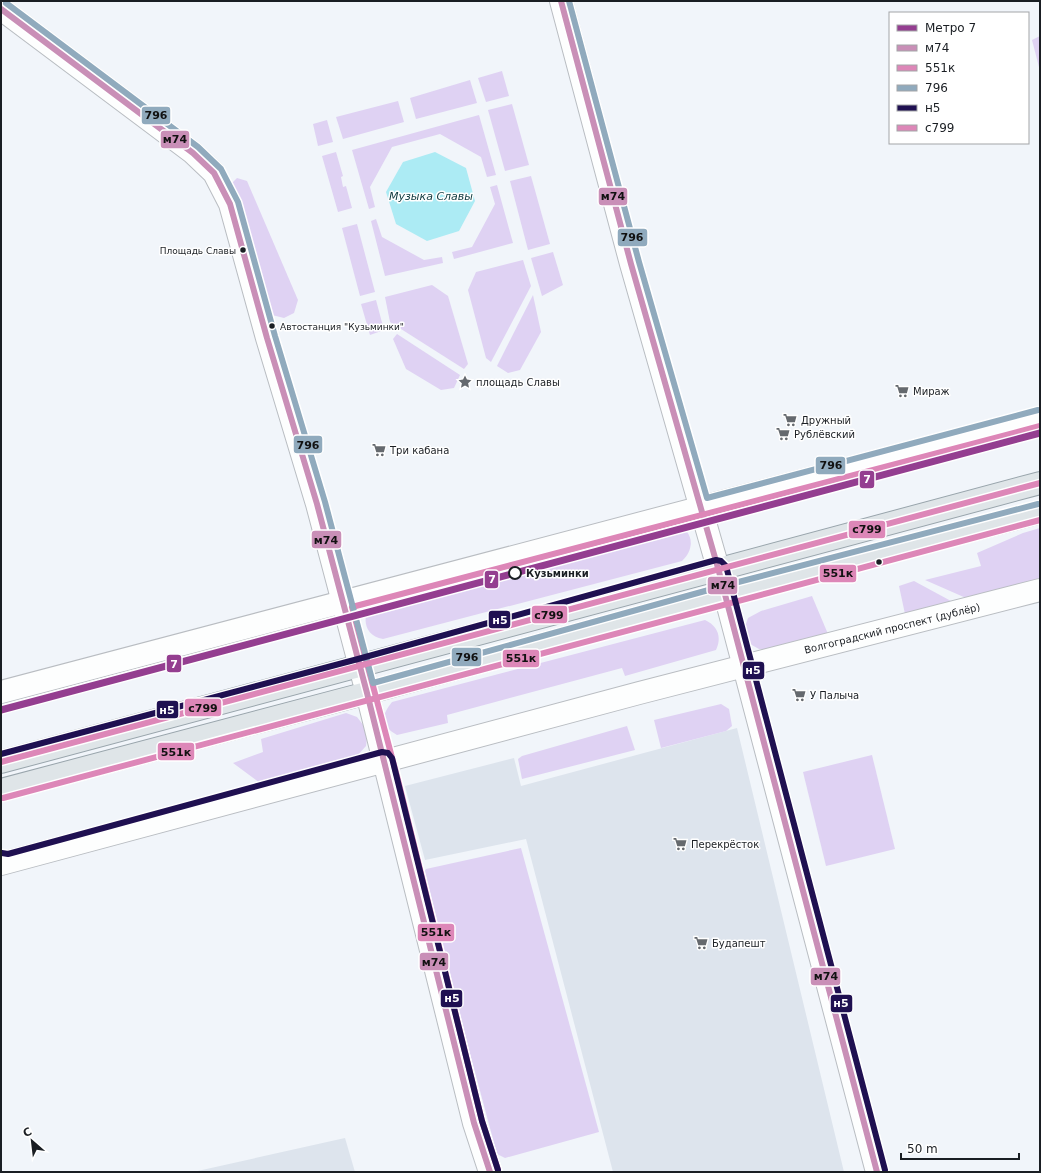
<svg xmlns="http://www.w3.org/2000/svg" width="1041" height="1173" font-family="'DejaVu Sans',sans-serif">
	<rect width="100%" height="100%" fill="#f1f5fa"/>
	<g fill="#dde4ed">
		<path d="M737 728 844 1172H613L526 839 425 860 405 786 514 758 521 786Z"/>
		<path d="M345 1138 355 1172H193Z"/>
	</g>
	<g fill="#dfd2f3">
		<path d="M1040 36V71L1032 40Z"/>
		<path d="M502 71 509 96 486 102 478 78Z"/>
		<path d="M470 80 477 103 416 119 410 98Z"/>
		<path d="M398 101 404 122 343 139 336 117Z"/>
		<path d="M512 104 529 165 505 171 488 110Z"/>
		<path d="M479 115 496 175 487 177 481 157 440 134 392 147 370 187 375 207 369 209 352 150Z"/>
		<path d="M327 120 333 142 318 146 313 124Z"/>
		<path d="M336 152 343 176 341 177 343 187 346 186 352 208 338 212 322 156Z"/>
		<path d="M531 176 550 244 528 250 510 181Z"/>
		<path d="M237 178 247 181 298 300 294 313 284 318 268 314 230 185Z"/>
		<path d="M497 185 513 243 454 259 452 252 472 247 495 204 490 187Z"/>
		<path d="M376 219 382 237 424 260 442 257 443 263 385 276 371 221Z"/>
		<path d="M357 224 375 292 360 296 342 228Z"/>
		<path d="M553 252 563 285 542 296 531 258Z"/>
		<path d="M523 260 531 286 491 362 486 358 468 290 476 272Z"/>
		<path d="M432 285 448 296 468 364 464 369 390 322 385 297Z"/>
		<path d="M533 295 541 332 520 370 508 373 497 366Z"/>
		<path d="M376 300 384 330 370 335 361 304Z"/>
		<path d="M397 334 460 375 454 388 441 390 406 369 393 339Z"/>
		<path d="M675 523C693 530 696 548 682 561L383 639C363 636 361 615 373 602Z"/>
		<path d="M1040 528V578L966 598 925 580 981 566 977 553 1023 533Z"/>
		<path d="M914 581 951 601 905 614 899 586Z"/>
		<path d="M812 596 828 634 765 649H759L750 644 745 627 748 618 761 611Z"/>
		<path d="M705 620C718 626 722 637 716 650L625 676 622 668 447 715 448 723 397 735C381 726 380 717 392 702Z"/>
		<path d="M721 704 729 709 732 726 726 731 661 748 654 720Z"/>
		<path d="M346 713 357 717 364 726 367 738 366 746 356 757 260 783 233 763 263 752 261 739Z"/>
		<path d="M627 726 635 750 522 779 518 759 522 756Z"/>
		<path d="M872 755 895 849 826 866 803 772Z"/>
		<path d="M521 848 599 1132 505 1158 497 1154 422 875 426 869Z"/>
	</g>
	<path fill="#acebf4" d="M435 152 466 168 475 201 459 231 427 241 396 224 386 192 403 162Z"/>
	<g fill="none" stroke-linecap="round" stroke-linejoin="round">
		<g stroke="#b9bdc2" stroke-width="24">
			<g id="tertiary">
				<path d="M561 1 631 264 718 568 877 1172"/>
				<path d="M1 9 193 153 214 173 230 204 267 338 317 504 367 693 474 1123 490 1172"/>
				<path d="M1 692 1040 418"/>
				<path d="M1 864 639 693 1040 590"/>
			</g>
		</g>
		<g stroke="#99a5ac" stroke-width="24">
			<g id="primary">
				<path d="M1 762 1040 483"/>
				<path d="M1 790 367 693 725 594 1040 512"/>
			</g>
		</g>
		<use href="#tertiary" stroke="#fdfefe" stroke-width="22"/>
		<use href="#primary" stroke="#dfe5e8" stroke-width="22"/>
		<g stroke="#fff" stroke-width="9">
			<g id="bus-1">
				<path d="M561 1 631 264 718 568 877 1172"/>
				<path d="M1 9 193 153 214 173 230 204 267 338 317 504 367 693 474 1123 490 1172"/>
			</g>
		</g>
		<g stroke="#fff" stroke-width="9">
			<g id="bus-2">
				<path d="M3 798C349 706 694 610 1040 520"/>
				<path d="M498 1170 482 1121 398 780 352 607 1040 426"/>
			</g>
		</g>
		<g stroke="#fff" stroke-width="9">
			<g id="bus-3">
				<path d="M569 1 639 262 707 498 1038 410"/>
				<path d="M6 3 198 147 221 169 238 202 275 336 325 502 373 683 723 586 1038 504"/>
			</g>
		</g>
		<g stroke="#fff" stroke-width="9">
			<g id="bus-4">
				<path d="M1 754 358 659 716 560 721 561 726 566 885 1170"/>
				<path d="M2 853 8 854 382 752 388 753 392 758 482 1121 498 1170"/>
			</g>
		</g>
		<g stroke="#fff" stroke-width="9">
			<path id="bus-5" d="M1 762 1040 483"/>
		</g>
		<use href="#bus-1" stroke="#c98fb7" stroke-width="6"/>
		<use href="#bus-2" stroke="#dd87b8" stroke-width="6"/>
		<use href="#bus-3" stroke="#90aabd" stroke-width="6"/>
		<use href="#bus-4" stroke="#1f1051" stroke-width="6"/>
		<use href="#bus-5" stroke="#dd87b8" stroke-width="6"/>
		<g stroke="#fff" stroke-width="10">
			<path id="metro-1" d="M1 710 1040 433"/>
		</g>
		<use href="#metro-1" stroke="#943e90" stroke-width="7"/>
	</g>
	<defs>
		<g id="sight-bare" transform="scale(1.08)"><path d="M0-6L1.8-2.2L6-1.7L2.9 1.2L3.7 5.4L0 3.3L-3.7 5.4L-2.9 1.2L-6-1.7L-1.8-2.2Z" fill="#65696e" stroke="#fff" stroke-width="2.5" paint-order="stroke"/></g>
		<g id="supermarket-bare" transform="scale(1.08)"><path d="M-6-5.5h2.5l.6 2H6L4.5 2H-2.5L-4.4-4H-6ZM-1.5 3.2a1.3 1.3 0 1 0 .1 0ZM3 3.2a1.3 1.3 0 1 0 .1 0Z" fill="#65696e" stroke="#fff" stroke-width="2.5" paint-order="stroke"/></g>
	</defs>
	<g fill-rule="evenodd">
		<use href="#sight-bare" x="465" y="382"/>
		<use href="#supermarket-bare" x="902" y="391"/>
		<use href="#supermarket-bare" x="790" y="420"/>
		<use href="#supermarket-bare" x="783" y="434"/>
		<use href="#supermarket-bare" x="379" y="450"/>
		<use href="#supermarket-bare" x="799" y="695"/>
		<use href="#supermarket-bare" x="680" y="844"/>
		<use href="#supermarket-bare" x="701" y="943"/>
	</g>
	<g fill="#1a1e23" stroke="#fff" stroke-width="1.5">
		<circle cx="243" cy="250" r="3.5"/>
		<circle cx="272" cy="326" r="3.5"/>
		<circle cx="879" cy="562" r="3.5"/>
	</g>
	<circle fill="#fff" stroke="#1a1e23" stroke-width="2" cx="515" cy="573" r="6"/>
	<g text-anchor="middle" stroke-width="3" stroke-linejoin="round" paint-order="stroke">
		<g font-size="9" fill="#1a1e23" stroke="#fff" text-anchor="end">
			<text x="236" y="254">Площадь Славы</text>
			<text x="280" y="330" text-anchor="start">Автостанция "Кузьминки"</text>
		</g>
		<g font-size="10" fill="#1a1e23" stroke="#fff" text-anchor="start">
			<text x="476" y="386">площадь Славы</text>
			<text x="913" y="395">Мираж</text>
			<text x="801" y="424">Дружный</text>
			<text x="794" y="438">Рублёвский</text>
			<text x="390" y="454">Три кабана</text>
			<text x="810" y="699">У Палыча</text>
			<text x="691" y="848">Перекрёсток</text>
			<text x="712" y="947">Будапешт</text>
		</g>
		<g font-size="10" font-weight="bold" fill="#1a1e23" stroke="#fff" text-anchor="start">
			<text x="526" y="577">Кузьминки</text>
		</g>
		<g font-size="10" fill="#1a1e23" stroke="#fff">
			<text transform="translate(892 628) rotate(-14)" y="4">Волгоградский проспект (дублёр)</text>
		</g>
		<g font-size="11" font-style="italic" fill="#0e393e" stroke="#fff">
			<text x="431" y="200">Музыка Славы</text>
		</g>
	</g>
	<g stroke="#fff" stroke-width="1.5">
		<rect x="141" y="106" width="30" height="19" rx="4" fill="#90aabd"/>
		<rect x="160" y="130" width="30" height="19" rx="4" fill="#c98fb7"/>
		<rect x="598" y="187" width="30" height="19" rx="4" fill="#c98fb7"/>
		<rect x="617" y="228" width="31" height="19" rx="4" fill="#90aabd"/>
		<rect x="293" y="435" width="30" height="19" rx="4" fill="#90aabd"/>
		<rect x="815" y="456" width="31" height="19" rx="4" fill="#90aabd"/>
		<rect x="859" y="470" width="16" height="19" rx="4" fill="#943e90"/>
		<rect x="848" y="520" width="38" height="19" rx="4" fill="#dd87b8"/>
		<rect x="311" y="530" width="31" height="19" rx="4" fill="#c98fb7"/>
		<rect x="819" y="564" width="38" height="19" rx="4" fill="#dd87b8"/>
		<rect x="484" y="570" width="15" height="19" rx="4" fill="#943e90"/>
		<rect x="707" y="576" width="31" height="19" rx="4" fill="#c98fb7"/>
		<rect x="531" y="605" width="37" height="19" rx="4" fill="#dd87b8"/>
		<rect x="488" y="610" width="23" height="19" rx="4" fill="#1f1051"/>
		<rect x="451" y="647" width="31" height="20" rx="4" fill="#90aabd"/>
		<rect x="502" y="649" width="38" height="19" rx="4" fill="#dd87b8"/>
		<rect x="166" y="654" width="16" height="19" rx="4" fill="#943e90"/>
		<rect x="742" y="661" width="23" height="19" rx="4" fill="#1f1051"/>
		<rect x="184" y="698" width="38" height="19" rx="4" fill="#dd87b8"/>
		<rect x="156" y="700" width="23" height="19" rx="4" fill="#1f1051"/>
		<rect x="157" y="742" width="38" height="19" rx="4" fill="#dd87b8"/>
		<rect x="417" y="923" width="38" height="19" rx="4" fill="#dd87b8"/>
		<rect x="419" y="952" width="30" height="19" rx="4" fill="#c98fb7"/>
		<rect x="810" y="967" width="31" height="19" rx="4" fill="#c98fb7"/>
		<rect x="440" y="989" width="23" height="19" rx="4" fill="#1f1051"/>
		<rect x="830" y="994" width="23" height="19" rx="4" fill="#1f1051"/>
	</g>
	<g font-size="11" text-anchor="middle" font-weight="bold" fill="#fff">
		<text x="867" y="483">7</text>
		<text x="492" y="583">7</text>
		<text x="500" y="624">н5</text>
		<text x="174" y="668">7</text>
		<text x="753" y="674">н5</text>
		<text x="167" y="714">н5</text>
		<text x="452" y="1002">н5</text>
		<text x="841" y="1007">н5</text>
	</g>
	<g font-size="11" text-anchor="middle" font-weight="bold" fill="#111">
		<text x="156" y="119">796</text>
		<text x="175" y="143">м74</text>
		<text x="613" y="200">м74</text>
		<text x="632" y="241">796</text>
		<text x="308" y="449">796</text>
		<text x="831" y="469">796</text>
		<text x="867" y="533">с799</text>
		<text x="326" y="544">м74</text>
		<text x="838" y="577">551к</text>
		<text x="723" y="589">м74</text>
		<text x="549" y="619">с799</text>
		<text x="467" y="661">796</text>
		<text x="521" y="662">551к</text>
		<text x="203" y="712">с799</text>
		<text x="176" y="756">551к</text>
		<text x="436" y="936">551к</text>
		<text x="434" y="966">м74</text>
		<text x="826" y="980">м74</text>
	</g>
	<rect width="1041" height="1173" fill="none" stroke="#1a1e23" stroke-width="4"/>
	<rect x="889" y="12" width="140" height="132" fill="#ffffff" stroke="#a3a5a7"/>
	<rect x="897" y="25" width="20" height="6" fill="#943e90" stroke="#a3a5a7"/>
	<text x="925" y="32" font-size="12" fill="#1a1e23">Метро 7</text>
	<rect x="897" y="45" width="20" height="6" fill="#c98fb7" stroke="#a3a5a7"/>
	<text x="925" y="52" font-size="12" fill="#1a1e23">м74</text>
	<rect x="897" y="65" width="20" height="6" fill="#dd87b8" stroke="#a3a5a7"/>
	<text x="925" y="72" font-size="12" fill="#1a1e23">551к</text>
	<rect x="897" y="85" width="20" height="6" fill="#90aabd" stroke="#a3a5a7"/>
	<text x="925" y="92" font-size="12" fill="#1a1e23">796</text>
	<rect x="897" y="105" width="20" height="6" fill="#1f1051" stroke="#a3a5a7"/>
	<text x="925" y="112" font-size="12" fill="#1a1e23">н5</text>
	<rect x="897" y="125" width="20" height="6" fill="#dd87b8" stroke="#a3a5a7"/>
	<text x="925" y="132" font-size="12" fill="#1a1e23">с799</text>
	<g transform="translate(32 1141) rotate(332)" stroke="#ffffff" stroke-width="3" paint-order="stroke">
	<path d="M0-3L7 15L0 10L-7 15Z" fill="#1a1e23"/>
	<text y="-6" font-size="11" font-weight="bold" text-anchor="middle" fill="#1a1e23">С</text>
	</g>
	<path d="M901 1153v6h118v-6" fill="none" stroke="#1a1e23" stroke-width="2"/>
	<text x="907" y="1153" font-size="12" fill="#1a1e23" stroke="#ffffff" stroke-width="3" paint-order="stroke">50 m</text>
</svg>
